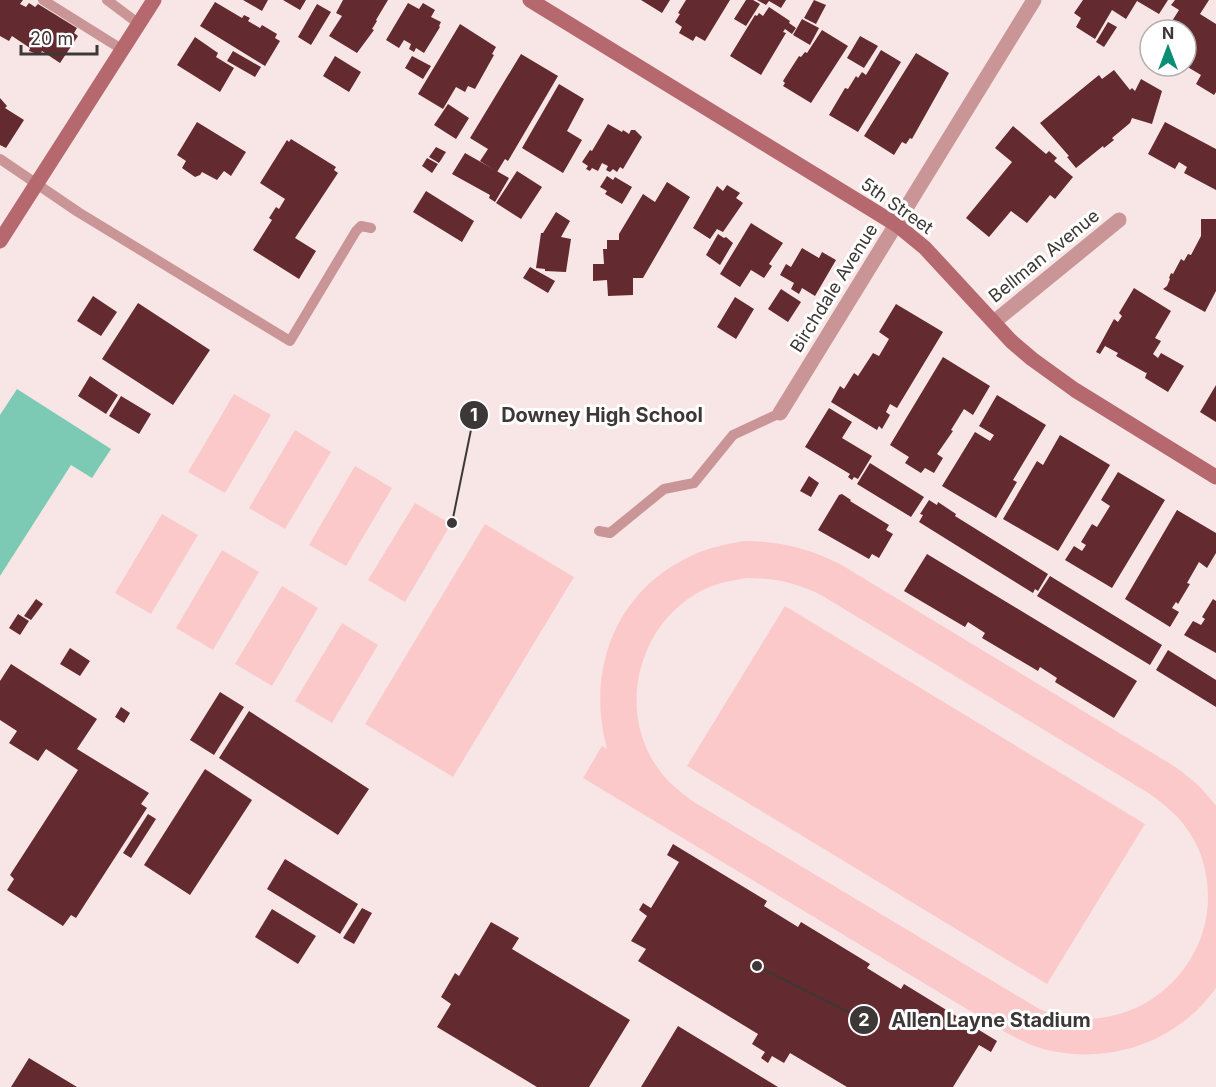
<svg xmlns="http://www.w3.org/2000/svg" width="1216" height="1087" font-family="Inter,sans-serif">
	<rect width="100%" height="100%" fill="#f8e6e6"/>
	<g fill="#fbc9ca" fill-rule="evenodd">
		<path d="M234 394 271 415 225 493 188 472Z"/>
		<path d="M295 430 331 452 285 529 249 508Z"/>
		<path d="M355 466 392 488 346 566 309 545Z"/>
		<path d="M415 503 451 524 405 602 368 580Z"/>
		<path d="M162 514 198 535 151 614 115 593Z"/>
		<path d="M485 524 574 577 453 777 365 724Z"/>
		<path d="M744 541C780 541 808 548 840 564L1169 763C1188 775 1203 788 1216 806V988C1179 1040 1114 1064 1052 1051 1035 1048 1020 1040 1005 1032L583 778 602 746 607 749C585 668 617 588 695 554 711 547 728 544 744 541ZM747 578C775 578 797 583 821 595L1150 794C1165 805 1179 816 1189 832 1202 850 1208 875 1208 897 1208 966 1147 1025 1076 1018 1064 1017 1052 1013 1041 1010L694 802C679 791 665 780 655 764 615 702 643 613 712 586 723 582 735 580 747 578Z"/>
		<path d="M222 550 259 572 213 650 176 628Z"/>
		<path d="M282 586 318 608 272 686 235 664Z"/>
		<path d="M785 606 1145 824 1047 984 687 766Z"/>
		<path d="M342 623 378 645 332 723 295 701Z"/>
	</g>
	<path fill="#7ccab4" d="M17 389 111 449 92 478 71 465 0 576V415Z"/>
	<g fill="#632a30">
		<path d="M0 0H23L20 4 26 7 29 3 35 7 38 4 77 28 74 33 78 36 60 63 42 51 40 55 29 51 30 48 12 36 9 41 0 36Z"/>
		<path d="M243 0H268L262 11Z"/>
		<path d="M283 0H306L300 10Z"/>
		<path d="M343 0H388L376 20 377 21 372 29 374 30 357 53 329 36 342 16 336 13Z"/>
		<path d="M641 0H670L662 13Z"/>
		<path d="M686 0H730L705 41 696 36 693 41 679 33 682 27 675 22 680 14 678 13Z"/>
		<path d="M746 0H753L760 4 746 26 734 19Z"/>
		<path d="M757 0H786L781 8 769 1 766 5Z"/>
		<path d="M814 0 826 5 816 24 804 18Z"/>
		<path d="M1083 0H1168L1159 14 1137 1 1126 19 1112 10 1095 39 1076 27 1081 18 1074 13Z"/>
		<path d="M1175 0H1209L1200 14 1216 24V92L1214 95 1196 84 1201 75 1186 66V30L1167 29 1179 10 1171 5Z"/>
		<path d="M215 2 242 18 244 15 250 18 248 21 260 28 262 25 277 34 275 38 280 41 265 66 200 26Z"/>
		<path d="M408 3 419 9 423 3 435 10 431 17 441 22 439 26 440 27 424 53 416 48 414 52 409 49 411 44 404 40 399 48 386 40Z"/>
		<path d="M317 4 331 12 311 45 298 37Z"/>
		<path d="M769 7 790 21 789 23 796 28 792 34 785 29 783 32 786 33 761 75 730 56 755 15 757 16 759 13 763 16Z"/>
		<path d="M802 19 819 28 810 45 793 35Z"/>
		<path d="M1108 22 1117 27 1104 47 1096 42Z"/>
		<path d="M460 24 496 47 492 54 494 55 475 89 468 86 465 92 456 87 443 109 418 94Z"/>
		<path d="M822 30 848 46 811 103 783 86 785 83 783 81 799 56 801 57 805 52 807 53Z"/>
		<path d="M860 36 878 46 864 68 847 58Z"/>
		<path d="M195 37 218 53 216 57 234 68 220 92 177 65Z"/>
		<path d="M881 50 901 62 858 132 829 115 845 88 848 89 856 76 858 78 862 72 866 75Z"/>
		<path d="M233 51 261 67 255 77 227 61Z"/>
		<path d="M916 53 949 73 912 139 910 138 906 144 902 142 894 155 864 136Z"/>
		<path d="M521 54 558 76 508 161 505 159 497 172 480 161 488 149 470 138Z"/>
		<path d="M335 56 361 72 349 92 323 76Z"/>
		<path d="M412 56 431 66 423 79 405 68Z"/>
		<path d="M1114 70 1130 90 1132 88 1135 91 1141 79 1162 91 1152 124 1132 118 1130 123 1112 138 1114 140 1104 148 1103 146 1076 168 1067 157 1069 156 1040 123 1099 75 1102 79Z"/>
		<path d="M559 84 584 99 567 131 582 140 563 173 522 148Z"/>
		<path d="M0 98 7 106 5 108 24 120 6 148 0 145Z"/>
		<path d="M448 104 469 118 456 139 434 125Z"/>
		<path d="M197 122 246 152 231 176 224 171 217 180 202 172 200 175 195 177 182 168 186 161 177 155Z"/>
		<path d="M1165 122 1216 149V190L1184 173 1187 167 1179 162 1175 169 1148 154Z"/>
		<path d="M608 124 622 132 623 130 629 134 631 130H635L642 137 623 169 620 167 617 172 613 169 610 172 606 170 608 166 602 163 598 171 592 168 590 171 586 169 588 166 582 162 590 150 592 151Z"/>
		<path d="M1013 126 1046 154 1049 151 1057 158 1054 161 1073 177 1055 199 1050 195 1027 223 1011 211 989 237 966 218 1012 162 995 148Z"/>
		<path d="M291 139 336 167 334 170 338 173 295 238 316 251 299 279 253 250 272 220 269 218 276 207 279 209 285 199 260 183 287 140 289 142Z"/>
		<path d="M436 147 446 152 439 163 429 157Z"/>
		<path d="M465 153 509 178 495 202 489 198 490 195 452 174Z"/>
		<path d="M427 158 438 164 432 173 422 166Z"/>
		<path d="M517 171 542 187 521 219 496 203Z"/>
		<path d="M607 176 613 180 615 177 632 187 622 204 605 194 607 191 600 187Z"/>
		<path d="M667 182 690 197 643 278H633V295L608 296 607 280 593 281V264H604L603 249H607V240H619V234L643 194 655 202Z"/>
		<path d="M727 185 740 193 736 198 743 203 723 232 717 229 710 239 693 228 717 186 723 191Z"/>
		<path d="M426 191 474 221 462 242 413 212Z"/>
		<path d="M556 212 570 221 561 237 571 239 566 272 545 271V269L536 268 541 233H543Z"/>
		<path d="M1201 219H1216V291L1205 312 1163 289 1167 286 1170 279 1169 278 1171 273 1173 274 1181 259 1184 261 1188 254 1191 255 1201 236Z"/>
		<path d="M751 223 783 243 769 264 772 266 764 278 751 270 740 287 720 274Z"/>
		<path d="M718 234 724 238 726 237 733 243 720 265 706 255Z"/>
		<path d="M802 248 819 258 822 252 836 260 815 296 802 288 799 294 791 289 794 283 780 275 786 264 791 267Z"/>
		<path d="M530 267 555 281 548 293 523 278Z"/>
		<path d="M1134 288 1171 311 1155 338 1161 341 1153 354 1158 358 1161 353 1184 366 1168 392 1145 378 1147 372 1146 373 1116 356 1118 353 1105 346 1100 354 1096 352 1114 319 1118 322 1122 316 1119 313Z"/>
		<path d="M781 289 801 302 788 322 768 309Z"/>
		<path d="M93 296 117 312 101 336 77 321Z"/>
		<path d="M735 297 754 309 736 339 717 327Z"/>
		<path d="M138 303 210 350 173 405 102 359Z"/>
		<path d="M896 304 943 332 897 408 890 404 886 412 890 415 882 429 879 426 877 430 831 402 840 386 844 389 854 373 858 376 873 353 879 356 889 339 879 332Z"/>
		<path d="M943 357 990 386 973 415 964 409 951 430 953 431 937 454 943 458 934 473 925 468 921 473 905 463 909 457 890 445Z"/>
		<path d="M90 376 118 395 106 414 78 396Z"/>
		<path d="M1216 385V422L1200 412Z"/>
		<path d="M997 395 1046 425 1013 480 1017 482 996 518 942 486 975 432 990 441 994 435 979 426Z"/>
		<path d="M121 396 151 414 139 434 109 416Z"/>
		<path d="M829 408 852 422 842 438 872 456 858 479 854 477 852 480 848 477 850 474 805 447Z"/>
		<path d="M1060 435 1110 465 1058 551 1003 519 1037 461 1043 465Z"/>
		<path d="M870 463 924 497 911 517 857 484Z"/>
		<path d="M1118 472 1165 500 1112 588 1065 560 1074 546 1082 551 1086 545 1081 542 1092 524 1097 527 1110 506 1101 500Z"/>
		<path d="M809 476 819 483 811 497 800 491Z"/>
		<path d="M842 494 851 500 850 501 889 525 886 530 893 534 879 558 872 554 869 559 818 530 839 495Z"/>
		<path d="M929 500 937 505 938 502 956 514 955 516 1048 574 1038 591 1035 589 1033 593 919 522 923 515 920 514Z"/>
		<path d="M1177 510 1216 533V553L1207 568 1199 562 1187 583 1190 584 1178 604 1176 602 1172 608 1179 612 1170 627 1125 599Z"/>
		<path d="M927 554 1137 681 1114 718 1055 682 1057 678 1040 667 1038 671 982 638 985 633 968 622 965 627 904 591Z"/>
		<path d="M1050 576 1162 645 1150 665 1037 596Z"/>
		<path d="M36 599 43 604 31 620 24 616Z"/>
		<path d="M1213 599 1216 601V653L1184 635 1193 621 1201 625 1205 619 1202 617Z"/>
		<path d="M18 614 29 621 20 635 9 628Z"/>
		<path d="M70 648 90 661 80 676 60 664Z"/>
		<path d="M1168 650 1216 680V707L1156 670Z"/>
		<path d="M11 664 97 719 77 749 149 793 141 804 147 808 76 918 71 915 63 926 7 890 14 879 10 875 78 770 46 749 38 761 9 743 17 731 0 720V681Z"/>
		<path d="M220 692 244 707 214 755 190 740Z"/>
		<path d="M121 707 130 713 124 723 115 717Z"/>
		<path d="M249 711 369 789 338 835 219 758Z"/>
		<path d="M205 769 252 800 190 895 144 865Z"/>
		<path d="M148 814 156 819 131 858 123 853Z"/>
		<path d="M673 844 767 901 764 906 798 927 801 922 870 964 867 968 901 989 904 984 997 1041 991 1052 979 1045 953 1087H847L790 1053 784 1063 772 1056 768 1063 761 1058 765 1052 752 1044 758 1034 638 961 646 949 631 941 647 916 639 910 643 903 651 908 679 862 667 855Z"/>
		<path d="M285 859 358 904 340 934 267 889Z"/>
		<path d="M362 908 372 913 354 944 343 938Z"/>
		<path d="M272 909 316 936 298 964 255 937Z"/>
		<path d="M491 922 519 938 512 949 630 1020 589 1087H537L437 1027 451 1004 441 997 455 973 459 976Z"/>
		<path d="M678 1026 778 1087H641Z"/>
		<path d="M29 1058 77 1087H11Z"/>
	</g>
	<g fill="none" stroke-linecap="round" stroke-linejoin="round">
		<g stroke="#ca9597" stroke-width="10">
			<path d="M43 0 123 50"/>
			<path d="M107 0 139 24"/>
			<path d="M0 159 78 212 290 341 356 231 361 226 371 228"/>
			<path d="M599 531 610 533 664 489 694 483 733 435 780 413"/>
		</g>
		<g stroke="#ca9597" stroke-width="15">
			<path d="M994 322 1119 220"/>
			<path d="M780 413 1034 0"/>
		</g>
		<g stroke="#b5696f" stroke-width="15">
			<path d="M530 0 897 225 925 248 1011 341 1032 359 1075 390 1216 477"/>
			<path d="M0 241 154 0"/>
		</g>
	</g>
	<g text-anchor="middle" stroke-width="6" stroke-linejoin="round" paint-order="stroke">
		<g font-size="18" fill="#3e3737" stroke="#fff">
			<text transform="translate(897 206) rotate(35)" y="6">5th Street</text>
			<text transform="translate(1044 256) rotate(-39)" y="6">Bellman Avenue</text>
			<text transform="translate(834 288) rotate(-58)" y="6">Birchdale Avenue</text>
		</g>
	</g>
	<path fill="none" stroke="#3e3737" stroke-width="2" d="M452 523L474 415M757 966L864 1020"/>
	<g fill="#3e3737" stroke="#fff" stroke-width="2">
		<circle cx="452" cy="523" r="6"/>
		<circle cx="757" cy="966" r="6"/>
		<circle cx="474" cy="415" r="15"/>
		<circle cx="864" cy="1020" r="15"/>
	</g>
	<g font-size="18" text-anchor="middle" font-weight="bold" fill="#fff">
		<text x="474" y="421">1</text>
		<text x="864" y="1026">2</text>
	</g>
	<g font-size="20" text-anchor="middle" font-weight="bold" fill="#3e3737" stroke="#fff" stroke-width="6" stroke-linejoin="round" paint-order="stroke">
		<text x="602" y="422">Downey High School</text>
		<text x="991" y="1027">Allen Layne Stadium</text>
	</g>
	<g transform="translate(1168 48)"><circle r="28" fill="#ffffff" stroke="#b2afaf" stroke-width="1.5"/>
	<path d="M0-4.5L10 22L0 15L-10 22Z" fill="#0a8e76"/>
	<text y="-9" font-size="16" font-weight="bold" text-anchor="middle" fill="#3e3737">N</text>
	</g>
	<path d="M21 45v9h76v-9" fill="none" stroke="#3e3737" stroke-width="3"/>
	<text x="30" y="45" font-size="18" fill="#3e3737" stroke="#ffffff" stroke-width="4.5" paint-order="stroke">20 m</text>
</svg>
